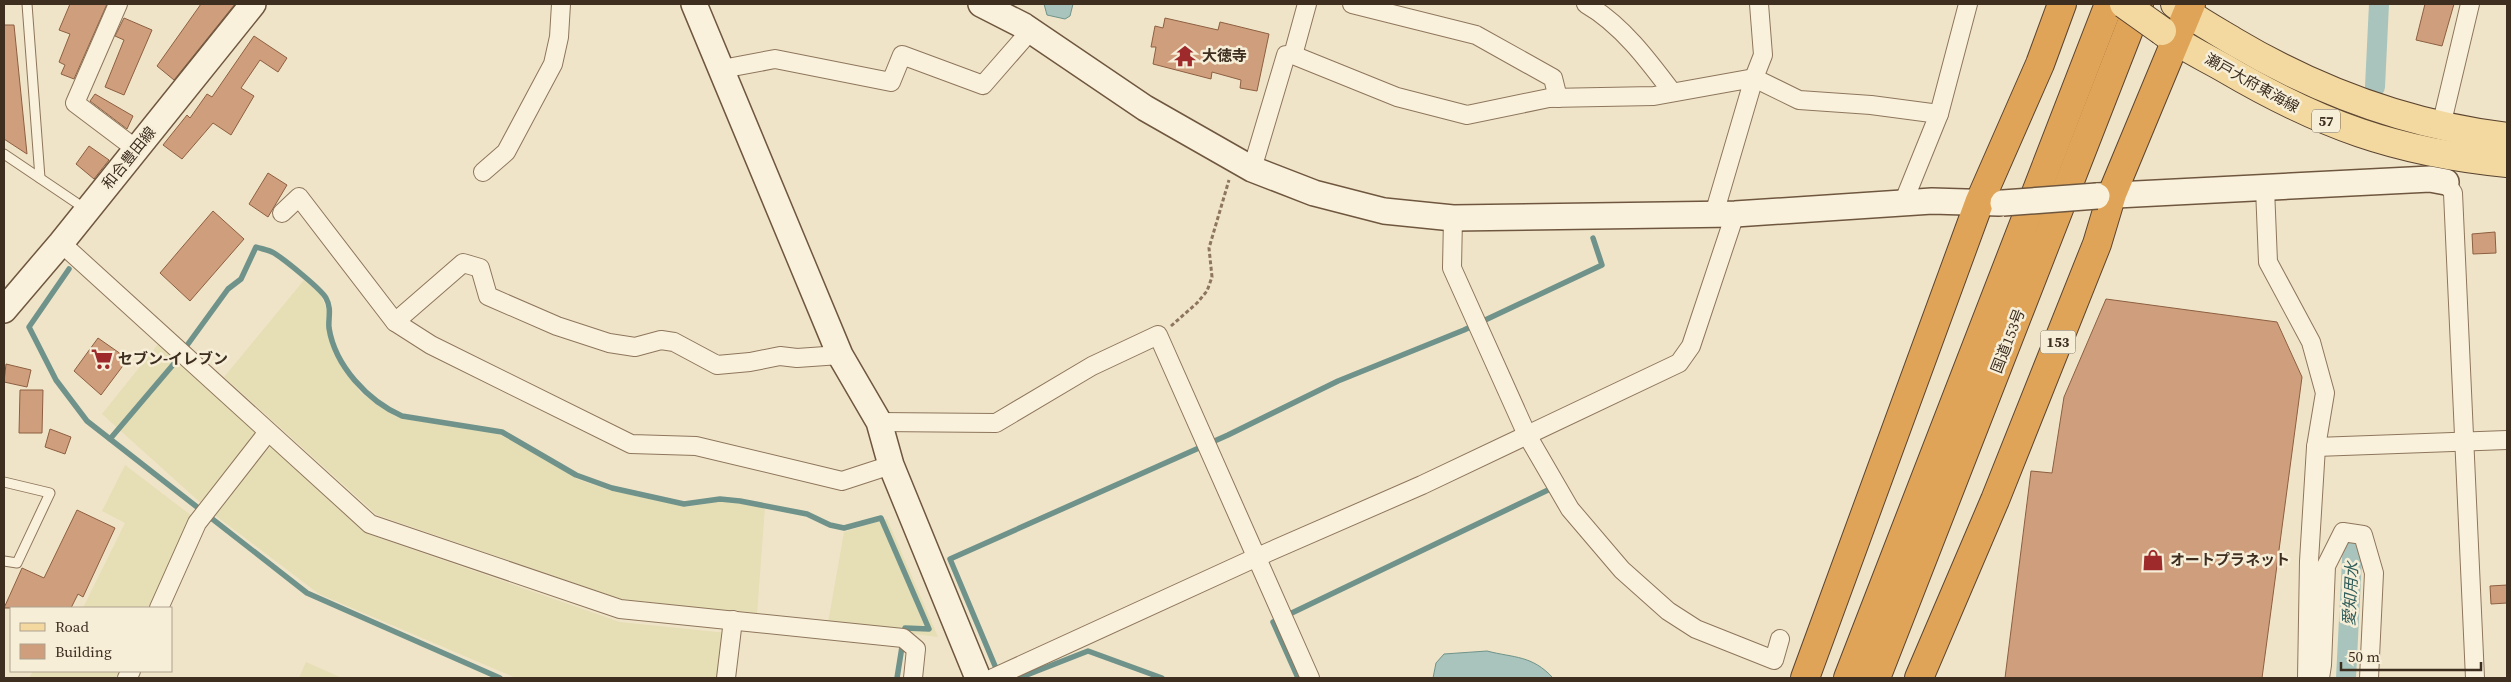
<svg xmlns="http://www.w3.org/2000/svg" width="2511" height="682" font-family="'Source Serif 4','Noto Sans JP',serif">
	<rect width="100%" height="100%" fill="#f0e4c8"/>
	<g fill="#e6deb5">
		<path d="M304 280 320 294 325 305 327 311 326 326 334 354 343 368 361 393 396 417 495 433 522 445 577 479 608 490 687 507 719 501 765 507 757 614 621 599 377 515 224 377Z"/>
		<path d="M159 343 256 432V441L203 505 102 414Z"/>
		<path d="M271 446 368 534 620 622 727 633 720 678H516L319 594 212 513Z"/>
		<path d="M125 465 192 516 151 608H83L125 523 102 511Z"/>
		<path d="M887 519 938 637 828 623 844 532Z"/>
		<path d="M306 662 342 678H299Z"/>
		<path d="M33 671 51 672 123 671 119 678H29Z"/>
	</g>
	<g fill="#a9c4bc" stroke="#6f938a">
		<path d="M1044 4H1073L1070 16 1065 19 1047 15Z"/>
		<path d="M1487 651C1514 658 1532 655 1553 678H1433L1436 663 1444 654Z"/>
	</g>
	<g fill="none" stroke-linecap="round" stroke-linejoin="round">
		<g stroke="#6f938a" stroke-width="5.5">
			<path d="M69 269 29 327 56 380 87 421 307 593 500 678"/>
			<path d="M110 439 172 366 228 289 241 279 256 247C262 249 269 250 274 253 285 260 321 289 326 298 332 309 328 318 329 328 335 366 368 401 402 416L502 432 576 475 612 488 684 504 720 499 740 501 807 514 830 525 844 528 881 518 929 629 905 628 897 678"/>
			<path d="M998 673 950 559 1228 435 1338 381 1464 330 1602 265 1593 238"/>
			<path d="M1019 678 1088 651 1162 678"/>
			<path d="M1298 678 1273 622 1548 490"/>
		</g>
		<g stroke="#a9c4bc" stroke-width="20">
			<path d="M2375 87 2379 4"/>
			<path d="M2346 678 2353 540"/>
		</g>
	</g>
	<g fill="#cf9f7d" stroke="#8d5f41">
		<path d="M70 4H107L74 79 61 74 65 65 59 62 70 34 59 30Z"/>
		<path d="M201 4H235L174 80 157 66Z"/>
		<path d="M2425 4H2454L2442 46 2416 40Z"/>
		<path d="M124 18 152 30 124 95 105 87 124 40 115 36Z"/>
		<path d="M1165 18 1218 30 1220 22 1269 34 1257 91 1240 88 1241 80 1212 72 1211 79 1153 64 1156 47H1151L1155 26 1163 28Z"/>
		<path d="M4 25H14L27 154 4 139Z"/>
		<path d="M254 36 287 58 278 72 260 60 241 88 254 96 231 135 213 123 182 159 163 145 187 115 190 118 207 94 212 97Z"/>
		<path d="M95 94 133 116 127 129 90 101Z"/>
		<path d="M89 146 109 160 94 179 76 164Z"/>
		<path d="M268 173 287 185 268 217 249 204Z"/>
		<path d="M213 211 244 239 190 301 160 273Z"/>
		<path d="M2495 232 2496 253 2473 254 2472 234Z"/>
		<path d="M2106 299 2277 322 2302 377 2262 678H2005L2031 471 2052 473 2064 397Z"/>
		<path d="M98 338 128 359 101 395 74 371Z"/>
		<path d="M6 364 31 370 27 387 4 382Z"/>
		<path d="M20 390H43L42 433H19Z"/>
		<path d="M50 429 71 437 65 454 45 447Z"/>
		<path d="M77 510 115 528 83 597 78 594 71 608H4L22 568 44 578Z"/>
		<path d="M2507 585V603L2491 604 2490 586Z"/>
	</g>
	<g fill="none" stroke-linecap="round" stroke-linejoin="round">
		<g stroke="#8d765c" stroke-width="11">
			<g id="lane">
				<path d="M27 4 40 178"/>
				<path d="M4 154 87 210"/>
				<path d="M4 482 50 493 17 563 4 561"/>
			</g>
		</g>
		<g stroke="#8d765c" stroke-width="20">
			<g id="street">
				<path d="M118 4 75 103 136 149"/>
				<path d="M1352 4 1476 35 1553 78 1558 98"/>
				<path d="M1586 4C1621 24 1648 60 1672 92"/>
				<path d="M1759 4 1763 55 1754 78 1799 100 1871 105 1939 114 1968 4"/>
				<path d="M1293 55 1397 97 1467 115 1549 98 1654 96 1754 78 1714 214"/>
				<path d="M722 69 775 59 891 82 902 55 983 85 1031 30"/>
				<path d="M2441 126 2470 4"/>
				<path d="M1252 169 1286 55H1293L1307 4"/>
				<path d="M483 172 506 152 553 64 559 37 561 4"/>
				<path d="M2446 182 2453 193 2475 678"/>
				<path d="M2265 188 2268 262 2311 342 2325 393 2316 447 2309 561 2307 678"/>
				<path d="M1903 203 1939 114"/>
				<path d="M282 213 299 197 395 322"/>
				<path d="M1453 218 1452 268 1527 435 1570 509 1622 570 1668 611 1696 629 1774 660 1780 639"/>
				<path d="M61 243 370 524 620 609 903 638 916 649 913 678"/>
				<path d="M840 355 797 358 780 356 750 362 717 365 674 342 661 340 635 347 609 343 557 326 488 296 480 268 463 263 395 322 431 345 631 444 696 446 842 481 891 465"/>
				<path d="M879 422 996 423 1092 366 1158 335 1310 678"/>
				<path d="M2316 447 2507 440"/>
				<path d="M159 608 197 523 268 432"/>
				<path d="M127 678 131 671"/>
				<path d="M726 678 733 620"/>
				<path d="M993 678 1255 558 1422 485 1679 363 1691 346 1735 214"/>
				<path d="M2320 678 2322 665 2326 566 2343 532 2363 535 2374 573 2369 678"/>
			</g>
		</g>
		<g stroke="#6f573f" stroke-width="28">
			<g id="secondary">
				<path d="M694 4 840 355 879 422 891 465 978 678"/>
				<path d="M981 4 1024 26 1145 108 1252 169 1314 193 1384 211 1453 218 1735 214 1932 201 1999 203"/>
				<path d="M2097 196 2430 179 2446 182"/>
				<path d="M4 310 61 243 253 4"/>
			</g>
		</g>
		<g stroke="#5b4430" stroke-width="30">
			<g id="primary">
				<path d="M2175 4C2193 18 2213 29 2233 41 2317 91 2410 125 2507 137"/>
				<path d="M2162 31C2181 46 2203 56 2224 68 2321 125 2395 152 2507 163"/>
			</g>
		</g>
		<g stroke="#5b4430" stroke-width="30">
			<g id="highway">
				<path d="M1805 678 1979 203 2040 64 2062 4"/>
				<path d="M1848 678 2109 4"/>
				<path d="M1876 678 2139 4"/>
				<path d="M1919 678 1995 500 2097 244 2112 194 2191 4"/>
			</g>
		</g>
		<path stroke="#8d765c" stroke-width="3" stroke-dasharray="4 2.5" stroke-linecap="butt" d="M1171 326 1197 303 1207 291 1212 277 1209 248 1229 180"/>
		<use href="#lane" stroke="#faf1dc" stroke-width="9"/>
		<use href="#street" stroke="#faf1dc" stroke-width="18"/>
		<use href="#secondary" stroke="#faf1dc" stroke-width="25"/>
		<use href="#primary" stroke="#f3d9a0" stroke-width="28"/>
		<use href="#highway" stroke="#e0a458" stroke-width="28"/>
		<g stroke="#6f573f" stroke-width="28" stroke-linecap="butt">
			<path id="secondary-bridge" d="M2003 203 2097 196"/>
		</g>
		<g stroke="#5b4430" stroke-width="30" stroke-linecap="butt">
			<path id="primary-bridge" d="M2124 4 2162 31"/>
		</g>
		<use href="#secondary-bridge" stroke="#faf1dc" stroke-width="25"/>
		<use href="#primary-bridge" stroke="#f3d9a0" stroke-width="28"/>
	</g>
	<defs>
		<g id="temple-bare" transform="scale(1.725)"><path d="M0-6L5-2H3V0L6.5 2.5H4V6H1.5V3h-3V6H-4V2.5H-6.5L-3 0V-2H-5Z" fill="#9e2a2b" stroke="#f7eed8" stroke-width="2.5" paint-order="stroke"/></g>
		<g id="supermarket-bare" transform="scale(1.725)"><path d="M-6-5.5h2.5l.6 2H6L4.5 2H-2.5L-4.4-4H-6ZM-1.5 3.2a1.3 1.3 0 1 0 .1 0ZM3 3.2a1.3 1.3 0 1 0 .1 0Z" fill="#9e2a2b" stroke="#f7eed8" stroke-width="2.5" paint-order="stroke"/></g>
		<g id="shop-bare" transform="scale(1.725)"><path d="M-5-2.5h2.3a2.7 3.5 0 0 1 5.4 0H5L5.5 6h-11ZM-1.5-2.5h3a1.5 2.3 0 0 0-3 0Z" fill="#9e2a2b" stroke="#f7eed8" stroke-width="2.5" paint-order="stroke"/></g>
	</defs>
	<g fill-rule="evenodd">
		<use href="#temple-bare" x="1185" y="56"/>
		<use href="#supermarket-bare" x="102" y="359"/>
		<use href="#shop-bare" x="2153" y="560"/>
	</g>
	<g text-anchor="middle" stroke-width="5" stroke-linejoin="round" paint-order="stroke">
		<g fill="#f7eed8" stroke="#756857" stroke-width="1">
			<rect x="2312" y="109.5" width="28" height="23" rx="4"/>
			<rect x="2040.5" y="330.5" width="35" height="23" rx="4"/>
		</g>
		<g font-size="14" font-weight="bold" fill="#3d2e20">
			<text x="2326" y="126">57</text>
			<text x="2058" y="347">153</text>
		</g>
		<g font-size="15" font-weight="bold" fill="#3d2e20" stroke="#f7eed8" text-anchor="start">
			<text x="1202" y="61">大徳寺</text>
			<text x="118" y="364">セブン-イレブン</text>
			<text x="2170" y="565">オートプラネット</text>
		</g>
		<g font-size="15" fill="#3d2e20" stroke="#f7eed8">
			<text transform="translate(2252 83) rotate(29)" y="5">瀬戸大府東海線</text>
			<text transform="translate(129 158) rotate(-51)" y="5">和合豊田線</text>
			<text transform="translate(2008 341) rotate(-69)" y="5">国道153号</text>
		</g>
		<g font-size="16" font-style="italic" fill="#2f5d5a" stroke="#f7eed8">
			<text transform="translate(2350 594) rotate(-87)" y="6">愛知用水</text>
		</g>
	</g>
	<rect width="2511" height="682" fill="none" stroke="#3d2e20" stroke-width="10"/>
	<rect x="10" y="607" width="162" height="65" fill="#f7eed8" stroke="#ada18e"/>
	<rect x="20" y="623" width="25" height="8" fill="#f3d9a0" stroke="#ada18e"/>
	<text x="55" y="632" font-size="15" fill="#3d2e20">Road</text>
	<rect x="20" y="644" width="25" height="15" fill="#cf9f7d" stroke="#ada18e"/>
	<text x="55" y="657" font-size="15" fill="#3d2e20">Building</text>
	<path d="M2341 662v8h140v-8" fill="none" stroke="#3d2e20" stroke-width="2.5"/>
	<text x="2348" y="662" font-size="15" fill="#3d2e20" stroke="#f7eed8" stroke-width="4" paint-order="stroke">50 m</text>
</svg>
